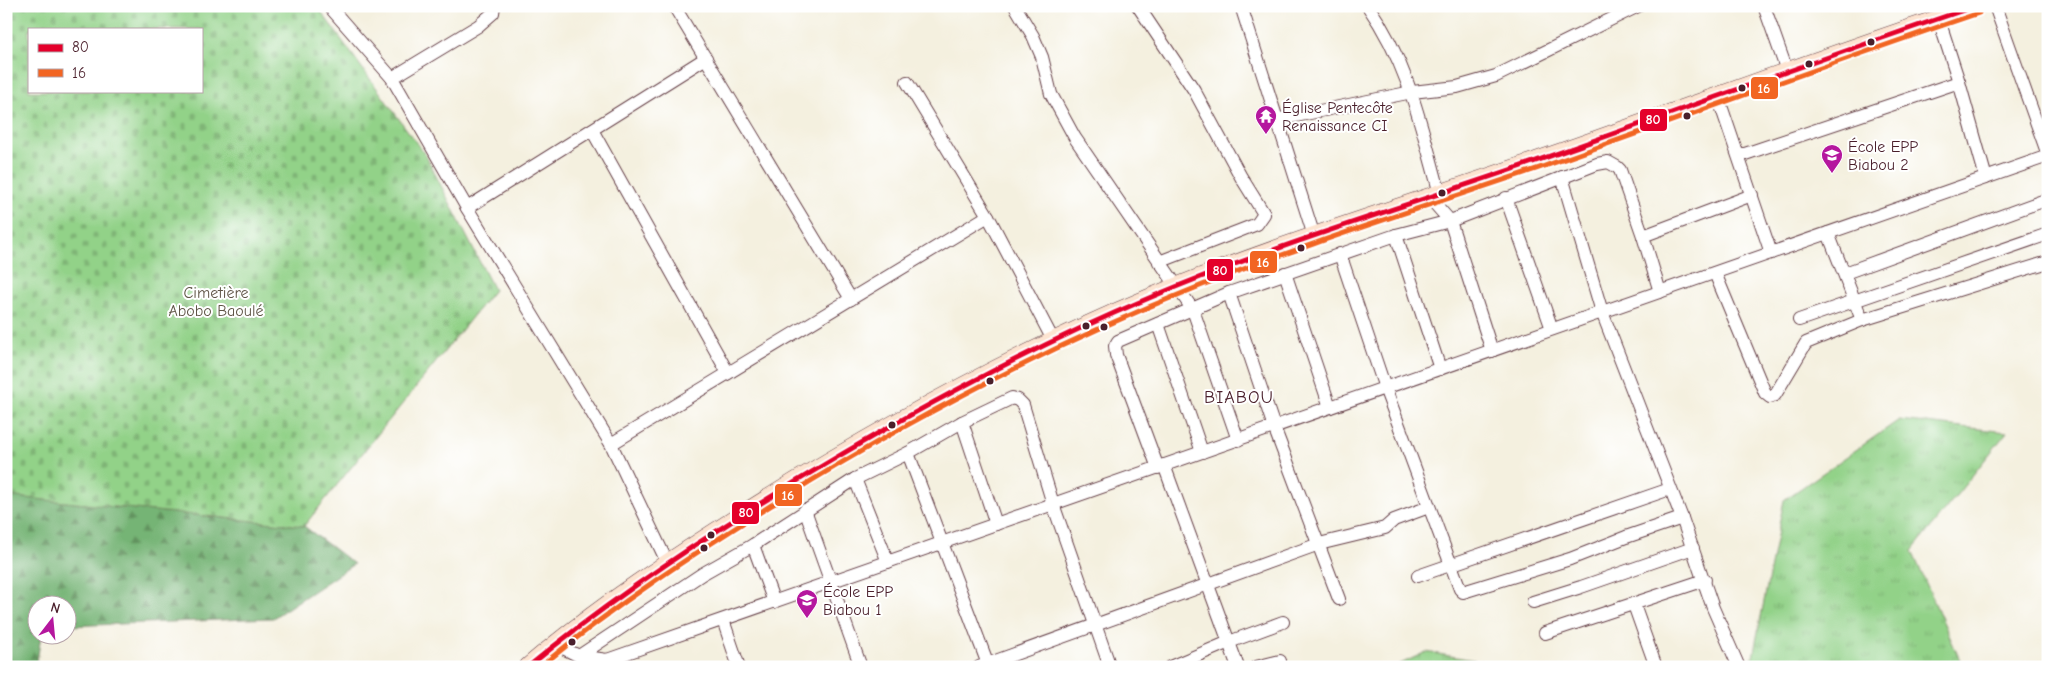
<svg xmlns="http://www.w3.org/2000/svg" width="2054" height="673" font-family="'Comic Neue',sans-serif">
	<defs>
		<pattern id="grass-tufts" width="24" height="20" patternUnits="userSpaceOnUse" patternTransform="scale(1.25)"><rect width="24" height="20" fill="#92d288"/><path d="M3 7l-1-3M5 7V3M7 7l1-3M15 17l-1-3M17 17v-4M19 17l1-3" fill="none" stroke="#7fb476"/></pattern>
		<pattern id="forest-firs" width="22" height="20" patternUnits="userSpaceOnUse" patternTransform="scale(1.25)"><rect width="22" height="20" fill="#75b474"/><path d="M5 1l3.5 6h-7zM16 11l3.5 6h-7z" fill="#62925f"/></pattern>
		<pattern id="cemetery-stones" width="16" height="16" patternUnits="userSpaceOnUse" patternTransform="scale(1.25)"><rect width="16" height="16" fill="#92d288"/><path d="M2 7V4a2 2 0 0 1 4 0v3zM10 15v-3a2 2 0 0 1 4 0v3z" fill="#7fb476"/></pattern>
	</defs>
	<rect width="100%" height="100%" fill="#fff"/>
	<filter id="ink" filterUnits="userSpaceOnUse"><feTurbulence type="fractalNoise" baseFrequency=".02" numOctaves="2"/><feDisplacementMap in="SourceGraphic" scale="10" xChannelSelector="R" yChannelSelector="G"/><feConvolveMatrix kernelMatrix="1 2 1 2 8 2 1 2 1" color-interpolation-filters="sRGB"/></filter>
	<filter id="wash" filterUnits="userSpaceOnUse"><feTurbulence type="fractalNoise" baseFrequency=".0096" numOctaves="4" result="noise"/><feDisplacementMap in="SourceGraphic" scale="20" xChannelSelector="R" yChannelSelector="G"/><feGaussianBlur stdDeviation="1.12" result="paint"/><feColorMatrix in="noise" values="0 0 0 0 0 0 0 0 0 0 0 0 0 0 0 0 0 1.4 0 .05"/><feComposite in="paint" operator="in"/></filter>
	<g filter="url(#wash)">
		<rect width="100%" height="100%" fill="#f4f0df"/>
		<g fill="url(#grass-tufts)" stroke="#6e785a">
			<path d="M1899 420 2007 432 1912 551 1963 667H1751L1784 500Z"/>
			<path d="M1426 652 1486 662 1489 667H1394Z"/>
		</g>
		<path fill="url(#forest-firs)" stroke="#606a50" d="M6 496 304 526 354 564 273 618 68 626V606H38V636H41L36 667H6Z"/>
		<path fill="url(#cemetery-stones)" stroke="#6e785a" fill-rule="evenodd" d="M6 6H317L426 156 494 290 304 526 6 496ZM29 29H201V91H29Z"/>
	</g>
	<g filter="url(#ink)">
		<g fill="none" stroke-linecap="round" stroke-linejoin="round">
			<g stroke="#643e46" stroke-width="14">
				<g id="street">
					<path d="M329 6 392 78"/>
					<path d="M494 6 493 13 478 26 392 78 467 208 611 444 667 562"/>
					<path d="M674 6 851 299"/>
					<path d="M1015 6 1033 36 1042 57 1051 94 1075 138 1193 310 1238 440"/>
					<path d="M1138 6 1194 90 1241 177 1264 214 1257 224 1159 262"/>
					<path d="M1241 6 1314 236"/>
					<path d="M1368 6C1409 65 1421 126 1440 194"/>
					<path d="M1764 6 1787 71"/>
					<path d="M1995 6 2048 155"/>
					<path d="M1939 20 1959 82 1986 178"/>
					<path d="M907 82 988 216 1053 340"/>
					<path d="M1718 97 1771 253"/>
					<path d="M1276 120 1412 92 1457 87 1496 76 1638 6"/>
					<path d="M592 130 728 373"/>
					<path d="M1739 156 1959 82"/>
					<path d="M1562 177 1602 312 1682 518 1713 608 1738 665"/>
					<path d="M1432 197 1436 205 1450 221 1492 351"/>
					<path d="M1506 198 1552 329"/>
					<path d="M467 208 706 58"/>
					<path d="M1828 233 1862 320 2048 262"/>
					<path d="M1396 235 1440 369"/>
					<path d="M1643 236 1752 195"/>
					<path d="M1340 254 1385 388 1460 589 1463 592 1570 559 1626 537 1682 518"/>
					<path d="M1285 273 1330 407"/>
					<path d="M1715 273 1765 393 1770 397 1775 395 1806 343 1862 320"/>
					<path d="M1845 273 2048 199"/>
					<path d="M1229 293 1274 427 1339 599"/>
					<path d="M1799 320 2048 234"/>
					<path d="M1158 324 1202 452"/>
					<path d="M962 422 996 524"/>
					<path d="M611 444 988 216"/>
					<path d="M908 453 989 667"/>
					<path d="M1164 465 1238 667"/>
					<path d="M1158 468 1116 355 1115 346 1118 341 1229 293 1396 235 1450 221 1597 164 1608 162 1617 167 1620 170 1643 236 1660 292"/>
					<path d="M855 479 888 562"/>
					<path d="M805 510 861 667"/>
					<path d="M753 545 774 602"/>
					<path d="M1418 576 1670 489"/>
					<path d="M1533 602 1581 587 1693 548"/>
					<path d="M1634 605 1656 667"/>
					<path d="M723 620 739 667"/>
					<path d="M1545 633 1705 580"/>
					<path d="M555 644 579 656 607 660 2048 156"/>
					<path d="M579 656 702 574 753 545 855 479 908 453 962 422 1012 398 1018 400 1023 405 1053 504 1110 667"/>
					<path d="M979 667 1319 544 1385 528 1394 520 1429 507"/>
					<path d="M1170 667 1229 642 1283 622"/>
					<path d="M1256 667 1280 661"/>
				</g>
			</g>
			<g stroke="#643e46" stroke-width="19">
				<path id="secondary" d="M528 667C598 607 674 558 751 509 879 429 1010 356 1149 298 1275 245 1407 206 1536 161 1683 110 1829 54 1977 6"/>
			</g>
			<use href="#street" stroke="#fff" stroke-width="12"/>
			<use href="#secondary" stroke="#fde4d1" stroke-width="18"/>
			<g stroke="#fff" stroke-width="9">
				<path id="bus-1" d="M528 667C607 602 692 545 779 492 898 419 1020 352 1149 298 1275 245 1407 206 1536 161 1683 110 1829 55 1976 6"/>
			</g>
			<g stroke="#fff" stroke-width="9">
				<path id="bus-2" d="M540 667C616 604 699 550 783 498 914 417 1051 345 1195 288 1309 242 1426 207 1542 167 1688 116 1833 62 1979 13"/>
			</g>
			<use href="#bus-1" stroke="#e4002b" stroke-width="5"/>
			<use href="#bus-2" stroke="#f26522" stroke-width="5"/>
		</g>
	</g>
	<defs>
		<g id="temple-pin" transform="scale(1.125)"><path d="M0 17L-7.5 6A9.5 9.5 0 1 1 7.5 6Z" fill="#b5179e" stroke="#fff"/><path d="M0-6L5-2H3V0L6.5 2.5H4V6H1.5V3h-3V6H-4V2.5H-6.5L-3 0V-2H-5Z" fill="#fff"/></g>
		<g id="school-pin" transform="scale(1.125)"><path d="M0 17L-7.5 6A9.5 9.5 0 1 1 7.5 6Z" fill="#b5179e" stroke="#fff"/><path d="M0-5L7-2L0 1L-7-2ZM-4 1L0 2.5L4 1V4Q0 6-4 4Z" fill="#fff"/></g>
	</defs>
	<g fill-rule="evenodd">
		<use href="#temple-pin" x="1266" y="116"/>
		<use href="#school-pin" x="1832" y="155"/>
		<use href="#school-pin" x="807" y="600"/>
	</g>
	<g fill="#4a1f2b" stroke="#fff" stroke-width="2">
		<circle cx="1871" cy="42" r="4.5"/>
		<circle cx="1809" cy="64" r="4.5"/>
		<circle cx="1742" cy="88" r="4.5"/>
		<circle cx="1687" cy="116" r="4.5"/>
		<circle cx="1442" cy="193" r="4.5"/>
		<circle cx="1301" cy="248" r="4.5"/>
		<circle cx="1086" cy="326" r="4.5"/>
		<circle cx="1104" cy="327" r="4.5"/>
		<circle cx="990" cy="381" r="4.5"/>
		<circle cx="892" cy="425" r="4.5"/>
		<circle cx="711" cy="535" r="4.5"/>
		<circle cx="704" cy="548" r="4.5"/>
		<circle cx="572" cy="642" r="4.5"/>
	</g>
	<g text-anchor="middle" stroke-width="4" stroke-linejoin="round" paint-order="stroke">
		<g font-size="16" fill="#4a1f2b" stroke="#fff" text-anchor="start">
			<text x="1282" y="113">Église Pentecôte<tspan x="1282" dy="18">Renaissance CI</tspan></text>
			<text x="1848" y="152">École EPP<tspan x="1848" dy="18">Biabou 2</tspan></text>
			<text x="823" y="597">École EPP<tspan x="823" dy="18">Biabou 1</tspan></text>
		</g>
		<g font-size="16" fill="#605547" stroke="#fff">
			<text x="216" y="298">Cimetière<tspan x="216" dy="18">Abobo Baoulé</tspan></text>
		</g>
		<g font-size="18" letter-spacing="1" fill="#4a1f2b" stroke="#fff">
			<text x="1239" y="403">BIABOU</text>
		</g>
	</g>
	<g stroke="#fff" stroke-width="2">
		<rect x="1750" y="76" width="29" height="24" rx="5" fill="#f26522"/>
		<rect x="1639" y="108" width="29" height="24" rx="5" fill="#e4002b"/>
		<rect x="1249" y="250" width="29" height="24" rx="5" fill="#f26522"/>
		<rect x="1206" y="258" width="28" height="24" rx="5" fill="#e4002b"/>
		<rect x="774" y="483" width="29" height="24" rx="5" fill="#f26522"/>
		<rect x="731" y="501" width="29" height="24" rx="5" fill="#e4002b"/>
	</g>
	<g font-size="14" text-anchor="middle" font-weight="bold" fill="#fff">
		<text x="1764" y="93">16</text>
		<text x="1653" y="124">80</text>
		<text x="1263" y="267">16</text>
		<text x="1220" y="275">80</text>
		<text x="788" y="500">16</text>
		<text x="746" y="517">80</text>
	</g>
	<rect width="2054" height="673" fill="none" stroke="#fff" stroke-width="25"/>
	<rect x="28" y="28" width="175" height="65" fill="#ffffff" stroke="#b7a5aa"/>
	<rect x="38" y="44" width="25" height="8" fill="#e4002b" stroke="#b7a5aa"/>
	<text x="72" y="52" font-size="15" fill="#4a1f2b">80</text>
	<rect x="38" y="69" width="25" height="8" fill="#f26522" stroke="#b7a5aa"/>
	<text x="72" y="78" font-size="15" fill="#4a1f2b">16</text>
	<g transform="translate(52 620) rotate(16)"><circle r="24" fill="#ffffff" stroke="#b7a5aa"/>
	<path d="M0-4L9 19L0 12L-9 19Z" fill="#b5179e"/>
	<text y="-8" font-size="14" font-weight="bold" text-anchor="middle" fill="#4a1f2b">N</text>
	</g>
</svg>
